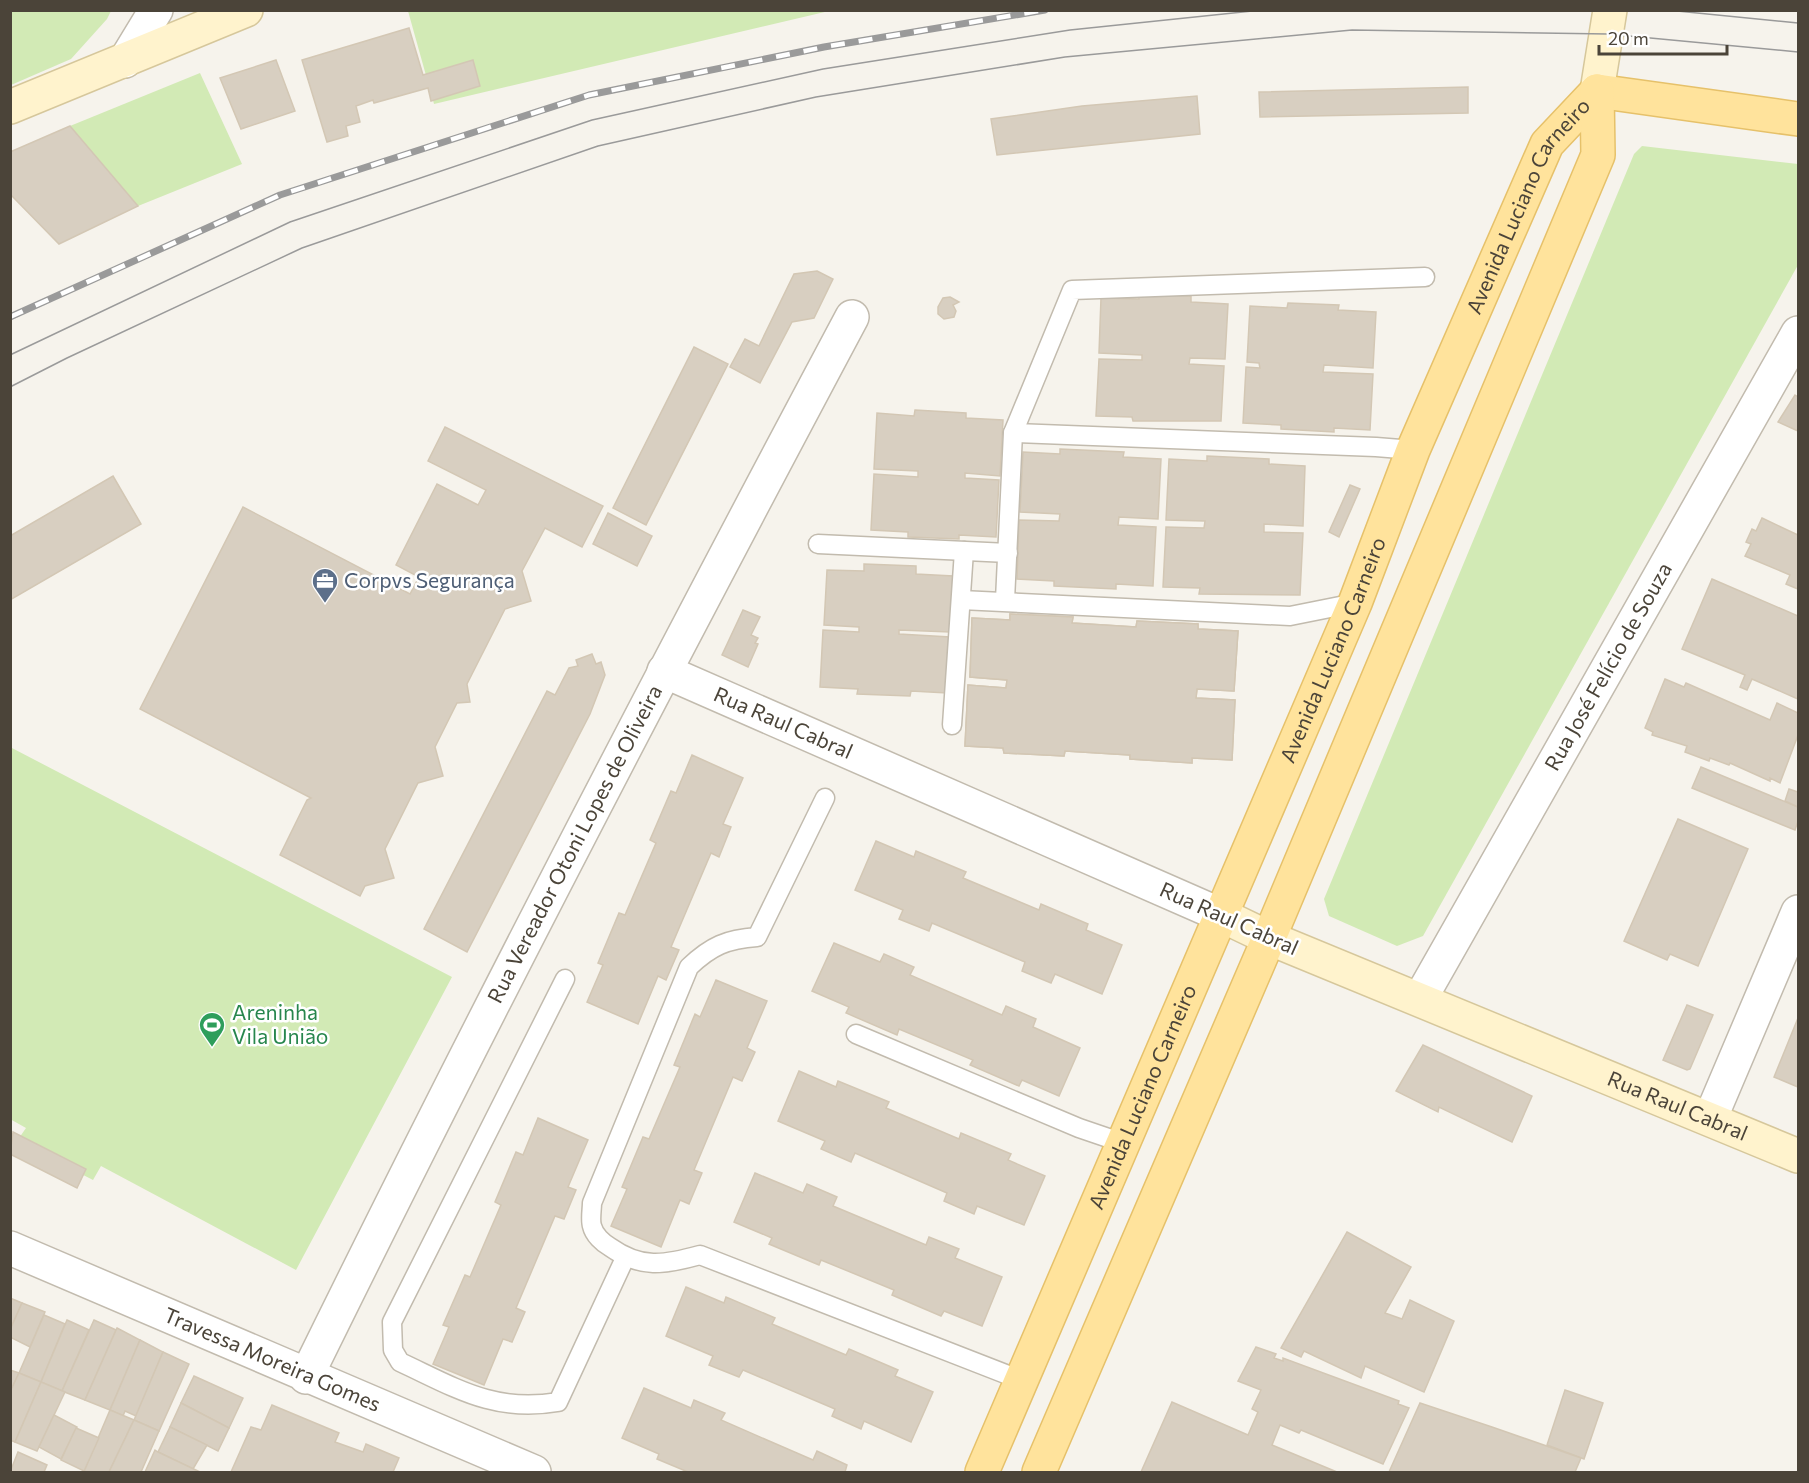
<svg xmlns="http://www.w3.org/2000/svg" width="1809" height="1483" font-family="Commissioner,sans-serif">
	<rect width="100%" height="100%" fill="#f6f3ec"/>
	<g fill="#d2eab5">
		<path d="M11 10H111V11L107 19 71 59 11 85Z"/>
		<path d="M408 11H829L434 104Z"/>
		<path d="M200 73 242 164 138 206 70 126Z"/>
		<path d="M1642 146 1798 164V265L1423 936 1397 946 1329 916 1324 899 1634 154Z"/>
		<path d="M10 747 452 977 296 1270 101 1166 93 1180 17 1141 26 1128 10 1119Z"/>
	</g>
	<g fill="#d8cfc1" stroke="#d3c7b4" stroke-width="1.5" fill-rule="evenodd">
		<path d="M409 28 423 75 473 60 480 86 431 101 428 88 374 103 373 100 356 106 360 122 346 126 348 136 327 142 302 60Z"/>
		<path d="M276 60 295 111 241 129 220 78Z"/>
		<path d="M1468 87V113L1260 117 1259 92Z"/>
		<path d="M1197 96 1200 134 997 155 991 119 1082 106Z"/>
		<path d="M70 126 138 206 59 244 10 194V152Z"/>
		<path d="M817 271 833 279 814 318 792 322 760 383 730 367 745 339 759 346 794 274Z"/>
		<path d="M1139 294 1191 296V302L1228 304 1225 359 1190 358 1189 364 1224 366 1221 421H1133L1132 417 1096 416 1099 359 1142 360V355L1099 353 1101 298 1139 299Z"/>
		<path d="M950 297 959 302 953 305 956 311 954 317 944 319 938 314V307L943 298Z"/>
		<path d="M1288 303 1339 305 1338 310 1376 312 1373 368 1324 365 1323 372 1373 374 1370 430 1334 428V432L1281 429V425L1243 423 1246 367 1260 368 1259 363 1247 362 1250 306 1287 308Z"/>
		<path d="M694 347 728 364 646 525 613 508Z"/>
		<path d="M1795 395 1798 397V431L1778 422Z"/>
		<path d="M915 410 966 413V418L1003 420 1000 476 965 473V478L999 480 996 537 959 535V539L908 537V532L871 530 874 474 918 477V471L874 469 877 413 914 416Z"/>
		<path d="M445 427 603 506 582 547 545 528 522 571 531 601 505 609 467 684 470 702 457 703 435 747 443 776 418 783 385 849 394 878 365 886 360 896 280 855 307 800 311 798 140 709 243 507 410 594 419 577 396 565 437 484 478 505 486 490 428 461Z"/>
		<path d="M1060 449 1124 452 1123 457 1161 459 1158 519 1119 517 1118 525 1156 527 1153 586 1116 584V589L1054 586V581L1017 579 1019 520 1059 521 1060 514 1020 512 1023 452 1060 454Z"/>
		<path d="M1207 456 1269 459V464L1305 466 1303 526 1264 524V532L1303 533 1300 595 1199 594 1200 588 1163 587 1166 527 1204 528 1205 521 1166 520 1169 459 1207 461Z"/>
		<path d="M113 476 141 524 10 600V536Z"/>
		<path d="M1350 485 1360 489 1339 537 1329 532Z"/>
		<path d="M608 513 652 536 637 566 593 544Z"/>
		<path d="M1762 518 1798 535V589L1786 584 1790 575 1745 556 1751 544 1746 542 1752 529 1756 531Z"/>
		<path d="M864 564 916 566V574L953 576 950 632 899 630V634L950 637 947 693 911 691 910 696 857 694 858 689 820 687 823 630 859 632V627L824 625 827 570 864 571Z"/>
		<path d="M1712 579 1798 616V699L1752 679 1747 690 1740 687 1745 675 1682 649Z"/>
		<path d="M743 610 760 617 751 635 758 638 755 643 758 644 748 667 722 655Z"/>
		<path d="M1010 614 1073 617 1072 623 1136 627 1137 621 1198 624V629L1238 631 1234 691 1197 689 1196 698 1235 700 1232 760 1192 758V763L1130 759V755L1065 751 1064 756 1004 753 1003 748 965 746 968 685 1006 688 1007 680 970 677 972 618 1010 620ZM1069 683 1134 687 1133 694 1069 691Z"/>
		<path d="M1010 614 1073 617 1072 623 1136 627 1137 621 1198 624V629L1238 631 1234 691 1197 689 1196 698 1235 700 1232 760 1192 758V763L1130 759V755L1065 751 1064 756 1004 753 1003 748 965 746 968 685 1006 688 1007 680 970 677 972 618 1010 620Z"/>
		<path d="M592 654 596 664 601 662 605 675 590 714 467 952 424 929 547 691 555 695 569 668 578 666 576 660Z"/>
		<path d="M1665 679 1684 687 1686 683 1770 720 1777 703 1798 713V735L1780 783 1770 778V781L1730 763 1729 765 1710 758 1709 761 1685 752 1687 746 1652 735 1653 732 1645 728Z"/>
		<path d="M692 755 743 778 723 824 731 827 719 857 711 853 671 947 679 950 666 980 658 976 638 1024 587 1002 603 965 598 963 619 913 625 915 656 843 650 840 671 791 676 793Z"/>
		<path d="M1701 767 1798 807V821L1795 830 1692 788Z"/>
		<path d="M1789 789 1798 792V807L1785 801Z"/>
		<path d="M1678 819 1748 849 1698 966 1670 954 1667 960 1624 941Z"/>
		<path d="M876 841 914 857 916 851 966 872 963 878 1039 910 1041 904 1088 924 1086 930 1122 945 1102 994 1055 974 1051 983 1022 971 1025 962 932 923 929 931 899 919 903 910 855 890Z"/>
		<path d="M834 943 880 962 884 954 914 967 910 975 1002 1015 1006 1006 1036 1019 1033 1027 1080 1048 1059 1096 1022 1080 1019 1086 970 1065 973 1060 899 1029 897 1035 846 1013 849 1007 812 991Z"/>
		<path d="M716 980 767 1001 747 1048 755 1052 742 1081 733 1077 694 1170 702 1173 689 1204 680 1200 661 1247 611 1226 627 1189 622 1187 643 1137 649 1139 680 1067 674 1065 695 1014 700 1017Z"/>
		<path d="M1687 1005 1713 1015 1690 1069 1687 1070 1663 1060Z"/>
		<path d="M1798 1018V1087L1774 1077Z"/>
		<path d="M1423 1045 1532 1096 1512 1142 1439 1107 1438 1112 1396 1091Z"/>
		<path d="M799 1071 836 1087 838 1081 889 1102 886 1108 959 1139 961 1133 1011 1154 1008 1160 1045 1176 1024 1225 977 1206 974 1214 944 1201 947 1193 855 1153 851 1162 821 1149 825 1141 778 1121Z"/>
		<path d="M538 1118 588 1140 568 1187 576 1190 564 1219 555 1216 516 1308 525 1312 512 1342 503 1339 484 1385 433 1364 449 1327 443 1325 465 1275 470 1277 501 1205 495 1202 516 1152 523 1155Z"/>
		<path d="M13 1132 86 1169 77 1188 10 1154Z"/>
		<path d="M755 1173 803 1193 807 1184 837 1197 833 1206 926 1245 929 1237 959 1249 955 1258 1002 1277 982 1326 944 1311 941 1316 892 1295 894 1290 821 1260 819 1265 769 1244 772 1238 734 1222Z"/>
		<path d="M1347 1232 1411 1267 1385 1313 1402 1319 1410 1300 1454 1321 1424 1392 1365 1366 1361 1378 1304 1351 1301 1357 1281 1348Z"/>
		<path d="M686 1287 724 1303 726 1297 775 1318 772 1324 846 1355 849 1349 898 1370 895 1376 933 1392 911 1442 864 1421 861 1429 832 1416 835 1409 743 1370 739 1377 709 1365 713 1356 666 1336Z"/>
		<path d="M10 1298 22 1303 10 1330Z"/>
		<path d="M22 1303 45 1312 30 1347 10 1337V1330Z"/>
		<path d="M44 1315 65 1324 41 1382 19 1373Z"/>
		<path d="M67 1320 89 1330 62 1391 41 1382Z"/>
		<path d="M94 1320 116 1330 85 1400 62 1391Z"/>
		<path d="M117 1328 140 1340 110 1410 85 1400Z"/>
		<path d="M140 1340 163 1352 136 1416 125 1411 123 1416 110 1410Z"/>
		<path d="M1256 1347 1276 1354 1274 1358 1283 1361V1358L1399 1401 1398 1404 1409 1408 1383 1464 1301 1430 1299 1433 1280 1425 1272 1445 1337 1472H1141L1172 1402 1248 1435 1258 1412 1252 1409 1261 1390 1238 1381Z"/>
		<path d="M163 1352 189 1364 159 1431 134 1420Z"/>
		<path d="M10 1370 19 1373 10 1392Z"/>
		<path d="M19 1373 41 1382 15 1442 10 1440V1392Z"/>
		<path d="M194 1376 243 1398 229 1428 181 1403Z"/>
		<path d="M41 1382 65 1392 37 1451 15 1442Z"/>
		<path d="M644 1388 691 1408 694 1400 725 1413 721 1420 813 1460 817 1451 847 1465 845 1472H688L657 1459 659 1454 622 1438Z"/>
		<path d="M1565 1390 1603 1403 1584 1459 1547 1445Z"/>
		<path d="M181 1403 229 1428 218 1451 170 1427Z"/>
		<path d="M1420 1403 1492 1427 1581 1458 1575 1472H1389Z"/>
		<path d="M272 1405 339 1433 335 1442 363 1452 366 1444 399 1458 393 1472H231L251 1427 261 1430Z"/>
		<path d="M110 1410 134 1420 109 1472H87L84 1471Z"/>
		<path d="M54 1415 77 1427 61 1459 39 1447Z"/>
		<path d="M134 1420 159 1431 141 1472H109Z"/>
		<path d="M170 1427 207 1445 193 1469 158 1452Z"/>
		<path d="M76 1428 99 1438 84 1471 61 1460Z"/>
		<path d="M155 1450 158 1452 200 1472H145Z"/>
		<path d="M18 1452 47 1465 44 1472H10Z"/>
	</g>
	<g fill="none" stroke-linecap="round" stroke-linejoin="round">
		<g stroke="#c2bbae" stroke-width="21">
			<g id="lane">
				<path d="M1413 450 1376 447 1013 433 1072 290 1425 277"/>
				<path d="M818 544 1008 553"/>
				<path d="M961 600 1290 616 1355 603"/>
				<path d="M1005 600 1013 433"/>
				<path d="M952 725 964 551"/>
				<path d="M825 798 757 937C727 939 711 946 689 967L592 1203C592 1209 590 1220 592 1226 594 1235 603 1243 610 1247 641 1269 664 1265 700 1255L1021 1380"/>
				<path d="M565 979 392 1322 393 1350 400 1362C456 1388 494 1413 558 1402L625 1258"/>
				<path d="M856 1034 1079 1128 1123 1143"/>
			</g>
		</g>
		<g stroke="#c2bbae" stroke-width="36">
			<g id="street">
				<path d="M125 61 156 10"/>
				<path id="s1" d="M664 671 1221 915"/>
				<path id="s2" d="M1420 999 1798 333"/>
				<path d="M1710 1119 1798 912"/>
				<path id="s3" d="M10 1248 534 1472"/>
				<path id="s4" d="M306 1377C481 1020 665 668 852 317"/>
			</g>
		</g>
		<g stroke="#d6c79b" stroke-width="36">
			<g id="secondary">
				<path d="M1597 91 1610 10"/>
				<path d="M10 107 246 10"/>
				<path id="s5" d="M1221 915 1269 938 1798 1156"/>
			</g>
		</g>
		<g stroke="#e6c16a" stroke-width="36">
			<g id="primary">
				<path d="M1597 91 1798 119"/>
				<path id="s6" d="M982 1472 1355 603 1413 450 1547 144 1597 91"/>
				<path d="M1039 1472 1269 938 1598 155 1597 91"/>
			</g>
		</g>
		<use href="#lane" stroke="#fff" stroke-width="18"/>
		<use href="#street" stroke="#fff" stroke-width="33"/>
		<use href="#secondary" stroke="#fff3cd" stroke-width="33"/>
		<use href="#primary" stroke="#ffe39c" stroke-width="33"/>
		<g stroke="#9a9a9a" stroke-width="1.5">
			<path d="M1667 10 1798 23"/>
			<path d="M10 355 290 222 592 120 823 69 1070 30 1262 10"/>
			<path d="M10 387 67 358 302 248 598 146 816 97 1065 57 1352 30 1608 34 1798 52"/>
		</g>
		<g stroke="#9a9a9a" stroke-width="7">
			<path id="rail" d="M10 317 280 195 589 95 824 47 1045 10"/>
		</g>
		<use href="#rail" stroke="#fff" stroke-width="4.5" stroke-dasharray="14" stroke-linecap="butt"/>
	</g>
	<defs>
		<g id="office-pin" transform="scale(1.35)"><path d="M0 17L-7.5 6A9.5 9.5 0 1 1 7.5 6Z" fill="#5c6f8a" stroke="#fff"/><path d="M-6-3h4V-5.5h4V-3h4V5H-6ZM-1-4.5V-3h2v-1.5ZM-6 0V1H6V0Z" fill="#fff"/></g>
		<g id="stadium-pin" transform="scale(1.35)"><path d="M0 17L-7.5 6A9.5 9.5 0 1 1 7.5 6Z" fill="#2e9e5b" stroke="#fff"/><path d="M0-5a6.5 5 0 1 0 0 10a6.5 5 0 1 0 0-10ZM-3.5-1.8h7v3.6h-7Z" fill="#fff"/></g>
	</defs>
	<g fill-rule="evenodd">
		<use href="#office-pin" x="325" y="581"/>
		<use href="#stadium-pin" x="212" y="1025"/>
	</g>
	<g text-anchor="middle" stroke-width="5" stroke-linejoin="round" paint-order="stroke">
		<g font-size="21" fill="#4b4439" stroke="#fff">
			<text dy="7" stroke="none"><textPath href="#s6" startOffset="1380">Avenida Luciano Carneiro</textPath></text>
			<text dy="7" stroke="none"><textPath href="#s6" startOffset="894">Avenida Luciano Carneiro</textPath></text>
			<text dy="7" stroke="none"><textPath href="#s2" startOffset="382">Rua José Felício de Souza</textPath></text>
			<text dy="7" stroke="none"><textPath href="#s1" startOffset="130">Rua Raul Cabral</textPath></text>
			<text dy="7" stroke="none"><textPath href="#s4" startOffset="597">Rua Vereador Otoni Lopes de Oliveira</textPath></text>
			<text transform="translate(1229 919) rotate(24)" y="7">Rua Raul Cabral</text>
			<text dy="7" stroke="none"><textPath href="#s6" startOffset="408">Avenida Luciano Carneiro</textPath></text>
			<text dy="7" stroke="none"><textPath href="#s5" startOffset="495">Rua Raul Cabral</textPath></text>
			<text dy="7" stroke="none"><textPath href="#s3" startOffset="285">Travessa Moreira Gomes</textPath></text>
		</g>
		<g font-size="21" fill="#4e5e75" stroke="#fff" text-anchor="start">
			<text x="344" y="588">Corpvs Segurança</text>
		</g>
		<g font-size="21" fill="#27864d" stroke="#fff" text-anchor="start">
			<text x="232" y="1020">Areninha<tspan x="232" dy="24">Vila União</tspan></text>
		</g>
	</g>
	<rect width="1809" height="1483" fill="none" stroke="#4b4439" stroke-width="24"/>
	<path d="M1599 45v9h128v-9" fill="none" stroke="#4b4439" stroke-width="3"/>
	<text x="1608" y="45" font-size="18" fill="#4b4439" stroke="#ffffff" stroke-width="4.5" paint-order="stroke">20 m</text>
</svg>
